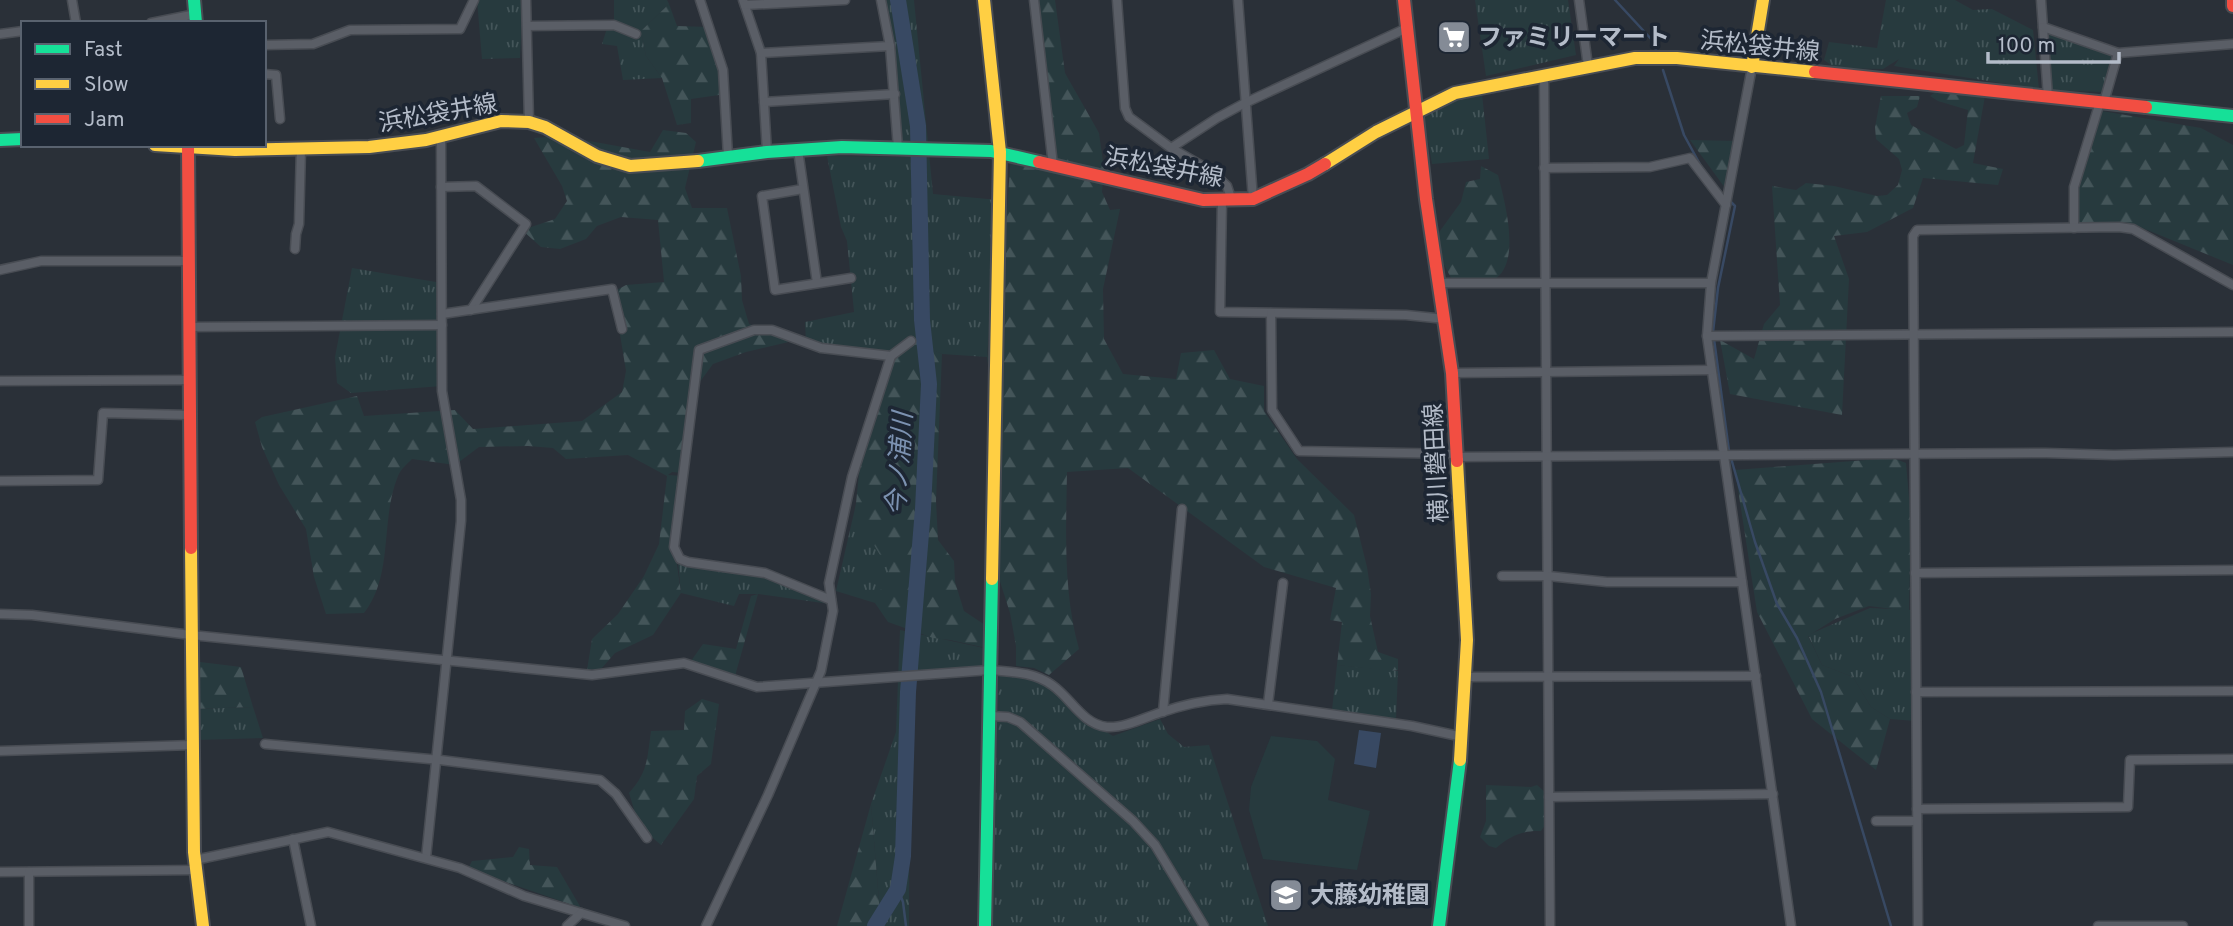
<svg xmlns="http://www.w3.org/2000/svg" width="2233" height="926" font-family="Overpass,'Noto Sans JP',sans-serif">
	<defs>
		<pattern id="grass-tufts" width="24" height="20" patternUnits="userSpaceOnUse" patternTransform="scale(1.75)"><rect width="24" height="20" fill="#273a3e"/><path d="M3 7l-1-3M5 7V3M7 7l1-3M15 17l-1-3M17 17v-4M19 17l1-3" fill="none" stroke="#445559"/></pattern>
		<pattern id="forest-firs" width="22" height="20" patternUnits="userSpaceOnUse" patternTransform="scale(1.75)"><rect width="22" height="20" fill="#273a3e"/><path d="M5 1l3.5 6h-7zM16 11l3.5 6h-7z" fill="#445559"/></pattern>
	</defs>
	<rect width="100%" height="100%" fill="#2a3038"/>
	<g fill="url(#grass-tufts)">
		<path d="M477 0H523L520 58 482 59Z"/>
		<path d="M614 0H667L669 4 641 31 646 56 662 78 623 80 617 46 602 44 608 25H614Z"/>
		<path d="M880 0H914L933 194 999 200 987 357 942 354 912 341 891 356 806 343 805 322 854 312 847 241 841 227 827 156 905 157Z"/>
		<path d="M1475 0H1568L1576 55 1486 76Z"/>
		<path d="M1886 0H1955L1973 10 1992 9 2033 30 2039 89 1894 66 1899 59 1883 69 1835 68 1824 60 1829 42 1877 48Z"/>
		<path d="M2044 33 2118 53 2102 92 2048 90Z"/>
		<path d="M1482 94 1489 159 1432 164 1424 116 1450 101Z"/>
		<path d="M352 268 442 283V386L351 393 337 383 335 357Z"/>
		<path d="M856 504 892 571 875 603 836 591Z"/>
		<path d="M677 553 680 559 769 575 830 604 758 594H739L734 606 681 593Z"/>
		<path d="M1870 608 1915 610 1916 721 1890 719 1871 707 1853 677 1822 665 1808 635Z"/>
		<path d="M900 630 984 648V669L910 671 909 926H881L871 804 896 732Z"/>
		<path d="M1337 665 1398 671 1396 719 1332 710Z"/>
		<path d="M998 675 1045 681 1072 711 1113 736 1160 719 1168 734 1184 747 1209 745 1268 926H993Z"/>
		<path d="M253 707 263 738 196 740 192 709Z"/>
	</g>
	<g fill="url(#forest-firs)">
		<path d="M1036 0H1055L1065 73 1099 133 1104 169 1102 192 1110 210 1120 209 1103 289 1104 339 1123 374 1176 379 1181 353 1214 350 1230 379 1264 386V411L1297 459 1354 515 1367 567 1371 594 1370 616 1378 652 1398 659V670L1391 671 1337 665 1342 622 1330 620 1336 588 1264 567 1128 468 1067 472C1066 532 1063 591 1079 649L1049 675 1034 668 1016 666V646L1010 613 992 556 995 419 987 357 1004 250 1011 155 1052 165Z"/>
		<path d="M669 4 677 26 709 27 724 79 719 95 691 99V123L677 125 662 78 646 56 641 31Z"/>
		<path d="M1937 91 1985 96 1973 163 2003 169 1998 185 1923 178 1913 208 1867 232 1834 236 1849 279 1842 415 1730 394 1720 340 1754 359 1764 324 1780 305 1772 186 1796 190 1806 183 1834 186 1877 196 1887 195 1898 185 1902 170 1899 159 1876 139 1875 127 1881 96H1920L1917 107 1907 113 1911 125 1956 149 1964 145 1968 110 1938 101 1930 96Z"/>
		<path d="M2102 111 2201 128 2233 145V265L2135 225 2075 223 2077 184Z"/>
		<path d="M663 130 686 133 696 142 685 188 692 208H727L741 276 742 300 749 324 797 340 746 352 713 364 691 394 683 473 672 472 668 475 683 476 674 543 681 593 653 635 615 653 601 669 587 670 592 639 618 614 644 576 659 544 667 476 628 455 566 459 553 448 528 446 479 447 455 465 412 459C407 464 401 469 398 476 380 519 394 575 364 613L326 614 314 577 306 529 279 485 262 447 255 422 262 417 357 396 364 416 455 410 473 429 582 421 622 392 626 371 613 292 626 285 664 282 658 220 621 217 597 226 586 239 560 249 541 247 522 230 555 219 567 201 562 186 534 138 562 136 650 152Z"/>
		<path d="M1690 140 1738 141 1728 192Z"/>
		<path d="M1481 166 1498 175C1505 203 1526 276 1484 283 1474 284 1461 280 1451 278L1440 257 1437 235 1461 202 1466 182 1480 179Z"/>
		<path d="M916 342 942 354 936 501 938 540 954 561 955 582 964 611 985 625 991 649 950 640 933 638 888 622 875 603 889 570 855 513 862 444 889 361Z"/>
		<path d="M1893 458 1906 463 1911 521 1909 611 1869 606 1835 619 1808 636 1822 665 1853 677 1871 707 1890 719 1876 770 1812 719 1757 612 1735 470Z"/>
		<path d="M758 594 735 676 691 661 703 644 736 649 751 596Z"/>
		<path d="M192 661 241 667 253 707 192 709Z"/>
		<path d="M702 699 719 704 711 764 697 776 694 799 661 845 639 826 629 793C648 772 647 759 651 731L684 730 685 711Z"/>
		<path d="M1486 785 1531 787 1537 785 1546 793 1545 825 1541 831C1523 830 1510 836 1496 848L1489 846 1480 837 1486 821Z"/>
		<path d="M871 804 881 926H837Z"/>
		<path d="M519 847 529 849 530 865 557 867 581 908 468 869 472 861 513 857Z"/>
	</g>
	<path fill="#273a3e" d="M1271 736 1317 741 1335 759 1328 800 1370 811 1357 870 1263 859 1249 810 1251 787Z"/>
	<path fill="#384963" d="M1359 730 1381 733 1376 768 1354 764Z"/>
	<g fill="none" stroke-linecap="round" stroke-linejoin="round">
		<g stroke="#384963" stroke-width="2.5">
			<path d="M1615 0 1653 41 1656 50"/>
			<path d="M1663 70 1684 135 1702 168"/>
			<path d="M1713 332 1718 288 1735 206 1729 200"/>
			<path d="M1714 339 1729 451 1755 542 1777 604 1797 638 1821 692 1891 926"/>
			<path d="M898 889 903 902 906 926"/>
		</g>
		<path stroke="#384963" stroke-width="16" d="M875 926 898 889 903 856 908 692 923 509 929 384 922 320 918 126 898 0"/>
		<g stroke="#484c53" stroke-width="11">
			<g id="street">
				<path d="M72 0 76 23"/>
				<path d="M526 0 529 122"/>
				<path d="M700 0 723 70 728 156"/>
				<path d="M743 0 761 53 767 152"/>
				<path d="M881 0 890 46 898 148"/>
				<path d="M1034 0 1053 165"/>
				<path d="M1117 0 1125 108 1129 117 1171 148 1211 171 1227 186 1232 201"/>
				<path d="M1238 0 1253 199"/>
				<path d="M1579 0 1588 66"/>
				<path d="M2041 0 2048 97"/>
				<path d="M745 5 845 0"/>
				<path d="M151 23 196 14"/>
				<path d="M527 26 614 25 636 34"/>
				<path d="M2043 27 2118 53 2233 44"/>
				<path d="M0 34 23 31"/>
				<path d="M264 45 313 44 350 30 460 29 474 0"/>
				<path d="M761 53 890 46"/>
				<path d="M1752 67 1711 283 1707 336 1791 926"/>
				<path d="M264 74 276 75 280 119"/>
				<path d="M1544 75 1550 926"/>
				<path d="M764 102 895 94"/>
				<path d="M2104 102 2118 53"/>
				<path d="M1171 148 1217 118 1245 103 1407 28"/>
				<path d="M798 150 817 283"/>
				<path d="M1544 168 1650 167 1690 158 1726 205"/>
				<path d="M441 187 476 186 526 224 471 310"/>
				<path d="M803 189 762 196 775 290 851 278"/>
				<path d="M1222 201 1220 312 1406 315 1445 319"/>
				<path d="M2074 228V187L2100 102"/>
				<path d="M295 249 296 234 299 224 301 148"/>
				<path d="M0 270 41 261H189"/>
				<path d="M1439 283H1711"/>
				<path d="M1271 313 1272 410 1299 451 1457 454"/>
				<path d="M442 314 612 289 622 329"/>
				<path d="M189 327 442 325"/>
				<path d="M1707 336 2233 332"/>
				<path d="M1452 373 1711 370"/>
				<path d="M0 381 189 380"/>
				<path d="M1457 457 2046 453 2114 455 2233 452"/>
				<path d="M0 481 98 480 103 413 189 415"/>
				<path d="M1915 573 2233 570"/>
				<path d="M1502 576H1548L1607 582H1742"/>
				<path d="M831 600 765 573 688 562 680 559 674 547 699 350 754 330H772L821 348 891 356"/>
				<path d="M0 614 32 615 191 635 592 675 684 663 757 687 990 670C1012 672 1034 672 1052 685 1071 698 1082 724 1107 727 1124 728 1144 718 1159 713 1182 705 1203 700 1227 699L1412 726 1463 737"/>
				<path d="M1466 677 1756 676"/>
				<path d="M1916 692 2233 691"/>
				<path d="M1268 704 1283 583"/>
				<path d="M1163 712 1182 509"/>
				<path d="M990 716 1008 717 1020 722 1133 821 1155 845 1204 926"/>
				<path d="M265 744 440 760 600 780 616 794 647 838"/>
				<path d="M0 751 193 745"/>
				<path d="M1549 797 1773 794"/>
				<path d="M1917 809 2128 807 2130 760 2233 759"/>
				<path d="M1876 821H1917"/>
				<path d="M293 839 311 926"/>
				<path d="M426 858 461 521V500L442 391 441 136"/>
				<path d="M195 860 328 832 460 868 524 896 625 926"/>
				<path d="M0 872 196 870"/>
				<path d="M29 872V926"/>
				<path d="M567 926 581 913"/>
				<path d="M706 926 768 795 821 671 833 611 829 583 852 477 891 356 911 341"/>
				<path d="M1918 926 1913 236 1917 230 2119 227 2133 229 2233 285"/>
				<path d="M2098 926H2183"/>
			</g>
		</g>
		<g stroke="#484c53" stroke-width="16">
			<g id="fast">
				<path d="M194 0 196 23"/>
				<path d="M2146 107 2233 116"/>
				<path d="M0 140 23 139"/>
				<path d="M698 161 767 152 842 147 991 151 1039 162"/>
				<path d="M985 926 992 579"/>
				<path d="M1439 926 1460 760"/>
			</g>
		</g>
		<g stroke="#484c53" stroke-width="16">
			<g id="slow">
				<path d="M984 0 1000 152 992 579"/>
				<path d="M1752 67 1763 0"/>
				<path d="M155 145 235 150 369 147 426 140 501 121 529 122 545 127 597 156 630 166 698 161"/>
				<path d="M1325 164 1376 132 1455 93 1635 58H1677L1815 72"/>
				<path d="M1457 461 1467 640 1460 760"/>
				<path d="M191 548 194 852 203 926"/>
			</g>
		</g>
		<g stroke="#484c53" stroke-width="16">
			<g id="jam">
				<path d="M1404 0 1426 199 1452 373 1457 461"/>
				<path d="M2233 0V6"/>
				<path d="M1815 72 2146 107"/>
				<path d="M188 145 191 548"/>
				<path d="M1039 162 1203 200 1253 199 1308 174 1325 164"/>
			</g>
		</g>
		<use href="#street" stroke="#5a5e66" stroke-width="8"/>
		<use href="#fast" stroke="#16e098" stroke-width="12"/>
		<use href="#slow" stroke="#ffcf43" stroke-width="12"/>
		<use href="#jam" stroke="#f24e42" stroke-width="12"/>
	</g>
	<defs>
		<g id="supermarket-square" transform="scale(1.75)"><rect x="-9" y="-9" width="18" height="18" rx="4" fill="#848b96" stroke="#1d2633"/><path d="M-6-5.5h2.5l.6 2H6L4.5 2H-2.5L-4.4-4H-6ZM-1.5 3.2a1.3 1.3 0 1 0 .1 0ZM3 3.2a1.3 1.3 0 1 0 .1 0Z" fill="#fff"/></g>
		<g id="school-square" transform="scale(1.75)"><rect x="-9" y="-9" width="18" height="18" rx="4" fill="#848b96" stroke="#1d2633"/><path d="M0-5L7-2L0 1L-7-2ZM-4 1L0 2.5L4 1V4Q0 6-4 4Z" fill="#fff"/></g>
	</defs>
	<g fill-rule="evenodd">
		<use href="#supermarket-square" x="1454" y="37"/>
		<use href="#school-square" x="1286" y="895"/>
	</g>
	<g text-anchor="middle" stroke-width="7" stroke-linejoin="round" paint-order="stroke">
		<g font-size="24" font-weight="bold" fill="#b4bcc9" stroke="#1d2633" text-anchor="start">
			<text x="1478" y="45">ファミリーマート</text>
			<text x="1310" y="903">大藤幼稚園</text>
		</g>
		<g font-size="24" fill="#b4bcc9" stroke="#1d2633">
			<text transform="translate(1760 46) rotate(6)" y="8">浜松袋井線</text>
			<text transform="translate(438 113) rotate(-10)" y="8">浜松袋井線</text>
			<text transform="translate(1164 167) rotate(11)" y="8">浜松袋井線</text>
			<text transform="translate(1436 463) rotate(-93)" y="8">横川磐田線</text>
		</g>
		<g font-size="26" font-style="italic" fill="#7c92b1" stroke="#1d2633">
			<text transform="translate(899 464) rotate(-86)" y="9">今ノ浦川</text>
		</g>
	</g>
	<rect x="21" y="21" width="245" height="126" fill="#1d2633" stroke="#59626f" stroke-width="2"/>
	<rect x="35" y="44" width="35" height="10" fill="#16e098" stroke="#59626f" stroke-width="2"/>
	<text x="84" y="56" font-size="21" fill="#b4bcc9">Fast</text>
	<rect x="35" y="79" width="35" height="10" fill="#ffcf43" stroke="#59626f" stroke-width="2"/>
	<text x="84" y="91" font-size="21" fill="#b4bcc9">Slow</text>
	<rect x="35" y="114" width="35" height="10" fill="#f24e42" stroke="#59626f" stroke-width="2"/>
	<text x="84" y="126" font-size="21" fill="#b4bcc9">Jam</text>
	<path d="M1988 52v10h131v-10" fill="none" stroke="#b4bcc9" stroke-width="3.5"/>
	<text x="1998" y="52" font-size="21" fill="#b4bcc9" stroke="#1d2633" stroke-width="5" paint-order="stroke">100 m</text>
</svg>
